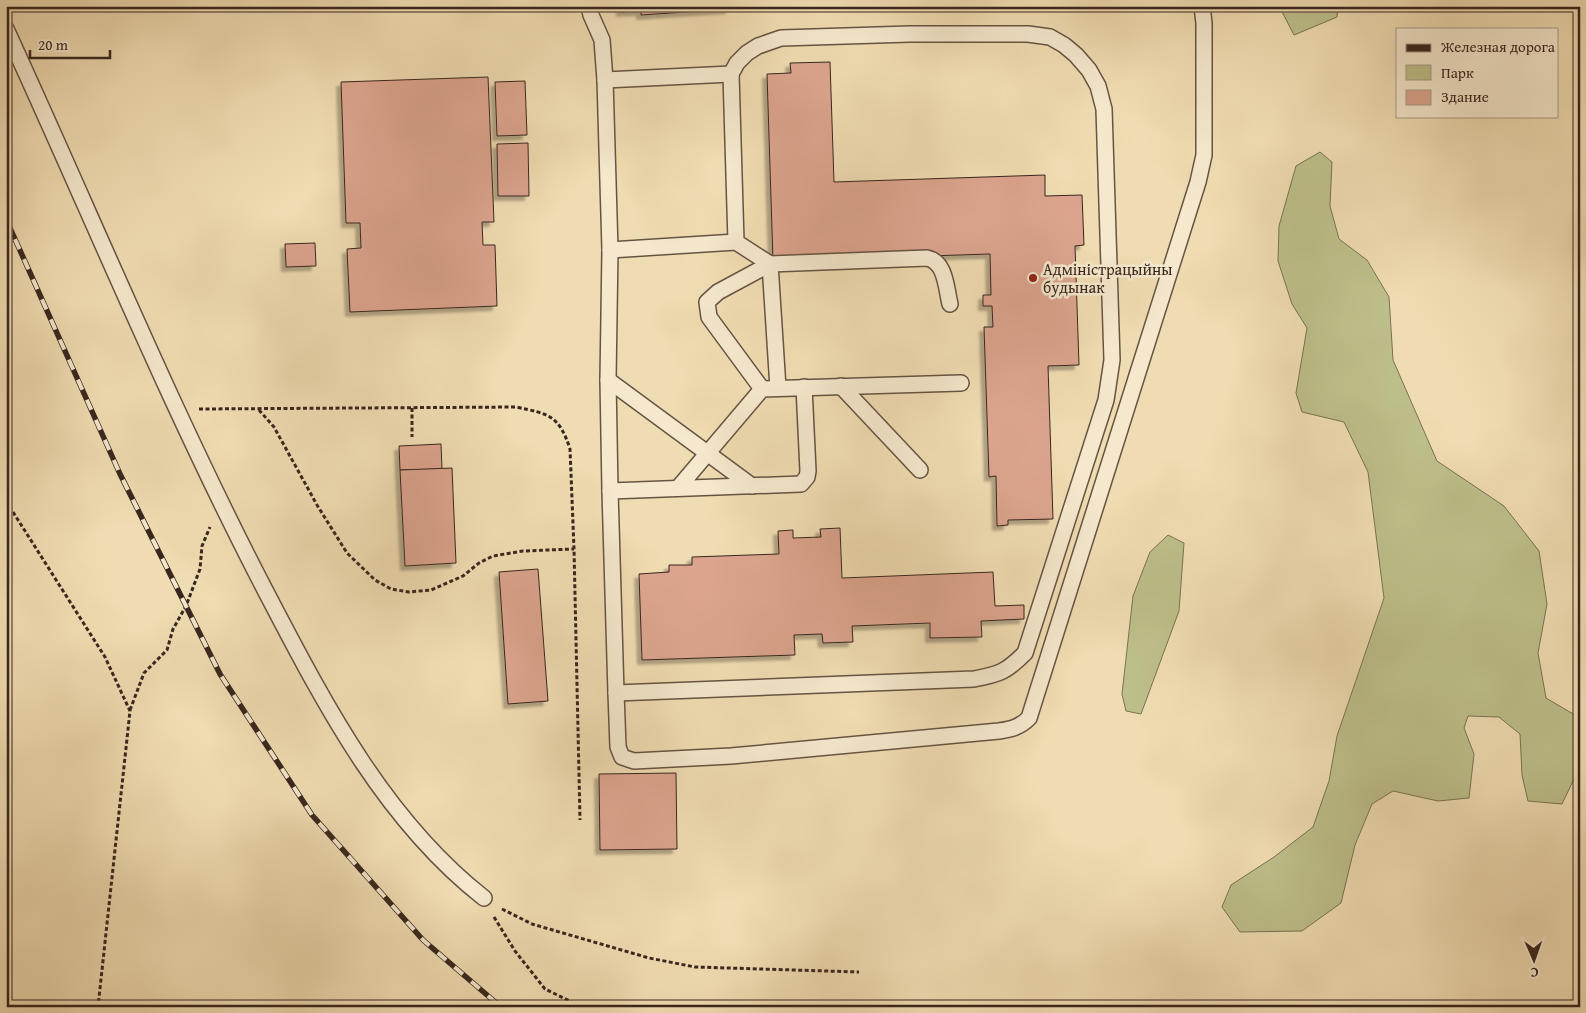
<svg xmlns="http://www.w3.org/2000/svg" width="1586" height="1013" font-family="'Gentium Book Plus',serif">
	<defs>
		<filter id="shadow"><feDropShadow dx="-4.5" dy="4.5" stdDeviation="1" flood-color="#0004"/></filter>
	</defs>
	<rect width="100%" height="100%" fill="#f0dcb2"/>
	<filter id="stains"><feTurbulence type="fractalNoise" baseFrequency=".004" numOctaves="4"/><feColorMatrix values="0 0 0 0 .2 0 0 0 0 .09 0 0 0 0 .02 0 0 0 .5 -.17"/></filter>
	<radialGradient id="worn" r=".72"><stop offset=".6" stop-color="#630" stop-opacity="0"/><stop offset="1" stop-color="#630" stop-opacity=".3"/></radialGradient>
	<g fill="#bdbf8a" stroke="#7a7254">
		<path d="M1279 6H1338L1337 17 1294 35Z"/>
		<path d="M1320 152 1332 162 1330 206 1339 239 1367 260 1389 297 1393 360 1437 461 1504 506 1539 551 1547 604 1538 653 1546 698 1580 718V766L1578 767 1574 779 1562 804 1528 801 1522 775 1520 734 1499 717 1468 716 1464 728 1474 754 1469 798 1438 801 1393 791 1372 804 1355 845 1341 903 1302 931 1240 932 1222 907 1231 885 1274 857 1313 827 1329 781 1337 736 1384 598 1368 472 1344 422 1302 412 1296 393 1307 328 1292 304 1278 261 1279 226 1296 166Z"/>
		<path d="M1168 535 1184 543 1179 611 1141 714 1126 711 1122 694 1133 596 1150 552Z"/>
	</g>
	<g fill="#dca48e" stroke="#38261e" filter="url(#shadow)">
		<path d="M621 6H730V9L641 15V11L621 12Z"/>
		<path d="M830 62 834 182 1045 175V196L1082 195 1084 245 1075 246 1079 365 1048 366 1053 519 1008 520V525L997 526 996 476 989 477 984 327H993L992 306H983V295H991L990 254 773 261 767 74 791 73 790 63Z"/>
		<path d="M488 77 494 222H482L483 245H495L497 306 350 312 347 249 361 248 360 223H346L341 82Z"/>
		<path d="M525 81 527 135 497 136 495 82Z"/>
		<path d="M528 143 529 196H498L497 144Z"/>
		<path d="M315 243 316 266 286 267 285 244Z"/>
		<path d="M441 444 442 469 400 470 399 446Z"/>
		<path d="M452 468 456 563 405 566 400 470Z"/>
		<path d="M840 528 842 578 993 572 995 606 1024 605V619L981 621 982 637 930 638V623L852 626 853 642 823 643 822 634 794 635 795 655 642 660 639 574 669 572V565H692V557L779 554 778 531 793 530V538L821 537 820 529Z"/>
		<path d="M538 569 548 701 508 704 499 572Z"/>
		<path d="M676 773 677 849 600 850 599 774Z"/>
	</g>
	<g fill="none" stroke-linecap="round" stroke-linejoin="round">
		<g stroke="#665443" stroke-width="18">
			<g id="lane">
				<path d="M589 6 591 15 602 40 605 80 610 250 608 380 610 491 616 693 974 679C1000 674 1006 672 1025 653L1106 400 1112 360 1104 109 1098 86 1089 70 1076 55 1064 45 1050 37 1028 34H910L781 38 758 46 747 53 737 63 731 74 736 242 770 264 778 388"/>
				<path d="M6 29C92 216 170 407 265 590 323 701 383 819 484 898"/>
				<path d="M605 80 731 74"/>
				<path d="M610 250 736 242"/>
				<path d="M608 380 752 486"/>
				<path d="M841 386 920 470"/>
				<path d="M762 389 709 317 707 302 718 292 770 264 927 258C946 262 946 288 950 304"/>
				<path d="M678 488 762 389 961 383"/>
				<path d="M610 491 801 484 807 477 808 471 804 387"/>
				<path d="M616 693 618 747 622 757 634 761 731 756 999 731C1012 729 1020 727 1029 718L1198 182 1204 155V23L1202 6"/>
			</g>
		</g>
		<g stroke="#38261e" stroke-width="3" stroke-dasharray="4 2.5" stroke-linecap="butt">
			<path d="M412 408V437"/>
			<path d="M199 409 516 407C549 414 559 415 570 449L574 549 580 820"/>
			<path d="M259 410 274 427 317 505 347 553 375 580 391 589 409 592 431 590 463 576 479 563 493 556 523 551 574 549"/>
			<path d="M6 501 105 657 130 711 98 1007"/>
			<path d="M130 710 144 673 167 650 173 629 186 606 200 569 202 546 210 527"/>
			<path d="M502 909 532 924 649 958 695 967 859 972"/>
			<path d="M494 917 515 951 545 989 582 1007"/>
		</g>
		<use href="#lane" stroke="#f5e8cd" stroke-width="15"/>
		<g stroke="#38261e" stroke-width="5.5">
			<path id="rail" d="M6 219 120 474 220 674 312 815 423 940 501 1007"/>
		</g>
		<use href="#rail" stroke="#f5e8cd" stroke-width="4" stroke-dasharray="11" stroke-linecap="butt"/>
	</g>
	<circle fill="#8f2418" stroke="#f5e8cd" stroke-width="2" cx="1033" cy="278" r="5"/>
	<g text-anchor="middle" stroke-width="5" stroke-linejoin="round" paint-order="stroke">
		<g font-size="16" fill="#38261e" stroke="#f5e8cd" text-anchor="start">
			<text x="1043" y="275">Адміністрацыйны<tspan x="1043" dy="18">будынак</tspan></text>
		</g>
	</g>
	<rect width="1586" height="1013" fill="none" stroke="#f0dcb2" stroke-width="25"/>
	<rect x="8" y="8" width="1571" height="998" fill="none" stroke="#38261e" stroke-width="2.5"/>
	<rect x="12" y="12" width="1561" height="988" fill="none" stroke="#38261e"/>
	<rect x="1396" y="28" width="162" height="90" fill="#f5e8cd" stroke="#a99a87"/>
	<rect x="1406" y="44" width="25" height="8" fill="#38261e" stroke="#a99a87"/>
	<text x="1441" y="52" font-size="15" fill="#38261e">Железная дорога</text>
	<rect x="1406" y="65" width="25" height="15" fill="#bdbf8a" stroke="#a99a87"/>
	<text x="1441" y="78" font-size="15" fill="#38261e">Парк</text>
	<rect x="1406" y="90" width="25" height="15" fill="#dca48e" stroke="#a99a87"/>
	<text x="1441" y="102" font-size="15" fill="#38261e">Здание</text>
	<g transform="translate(1534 960) rotate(178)" stroke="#f5e8cd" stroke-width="4" paint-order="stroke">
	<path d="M0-4L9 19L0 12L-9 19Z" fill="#38261e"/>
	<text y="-8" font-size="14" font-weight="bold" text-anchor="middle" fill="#38261e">С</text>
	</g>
	<path d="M30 50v8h80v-8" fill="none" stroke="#38261e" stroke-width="2.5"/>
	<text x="38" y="50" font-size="15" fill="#38261e" stroke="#f5e8cd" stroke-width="4" paint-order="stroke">20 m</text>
	<rect width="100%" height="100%" filter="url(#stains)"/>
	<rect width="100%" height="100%" fill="url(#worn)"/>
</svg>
